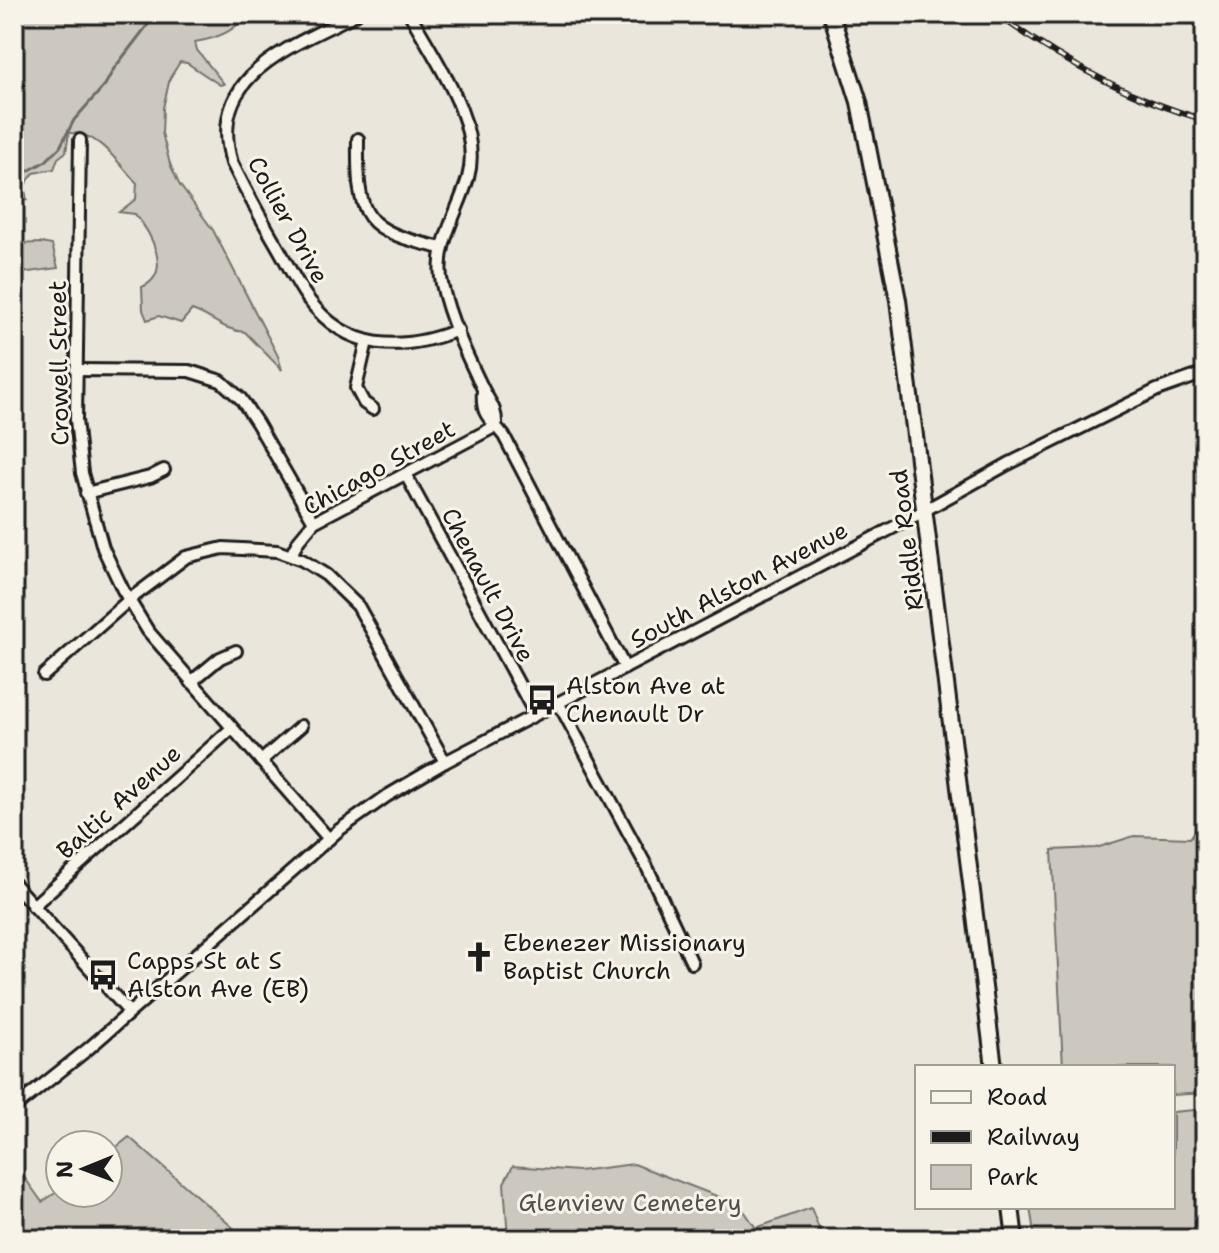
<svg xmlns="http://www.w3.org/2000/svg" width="1219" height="1253" font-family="'Shantell Sans',sans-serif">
	<rect width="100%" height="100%" fill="#eae6dc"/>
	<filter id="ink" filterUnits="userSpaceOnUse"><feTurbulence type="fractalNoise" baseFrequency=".0125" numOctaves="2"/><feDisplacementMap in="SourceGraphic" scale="16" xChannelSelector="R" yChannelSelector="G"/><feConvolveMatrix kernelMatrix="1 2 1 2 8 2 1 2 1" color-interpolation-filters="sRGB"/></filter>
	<g filter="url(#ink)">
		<g fill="#ccc8c0" stroke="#74726e" stroke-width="2">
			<path d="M14 14H246C236 32 214 39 195 42L197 50 224 84 220 85 187 63 180 62 170 78 163 108 162 133 170 164 179 184 213 230 278 356 282 370 245 332C222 330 213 317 192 310L181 323 159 316 147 320 143 310 142 287C174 273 150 232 135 214L119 212 136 199 137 183C117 163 100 132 69 133L66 152 58 158 54 169 34 173 24 186 27 200 14 201Z"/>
			<path d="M41 243 52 245 58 268 14 274V244Z"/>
			<path d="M1205 817V1093L1173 1095V1067H1063L1052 850 1096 848 1134 836 1190 838Z"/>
			<path d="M1205 1109V1239H1035L1030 1207H1173V1112Z"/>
			<path d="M129 1137 246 1239H14V1163L42 1202 60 1190V1193H108V1154Z"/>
			<path d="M634 1164 740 1205 756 1228 811 1208 823 1239H508L504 1183 513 1166 578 1171Z"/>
		</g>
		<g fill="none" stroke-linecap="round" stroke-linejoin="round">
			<path stroke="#6d6c68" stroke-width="3" d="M14 179 46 161 60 147 74 120 105 85 113 70 156 14"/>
			<g stroke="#1c1c1c" stroke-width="16">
				<g id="minor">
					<path d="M356 14C294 46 205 74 232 163 247 193 263 222 280 251 289 267 297 284 308 299 348 352 401 352 458 330"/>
					<path d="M410 14C435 60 483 124 468 178 458 213 434 246 442 284 449 318 467 356 482 387 489 402 497 408 496 426"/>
					<path d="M582 14 620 17 651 14"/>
					<path d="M358 139C357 220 363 230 442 248"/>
					<path d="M80 140 76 420 82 473 103 548 123 590 148 631 329 839"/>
					<path d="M367 341 356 388 364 403 373 409"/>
					<path d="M76 370 189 371 221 381 241 399 257 423 314 522"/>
					<path d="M483 390C481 416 489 417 504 436L625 668"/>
					<path d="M406 475 535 714"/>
					<path d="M86 493 150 477 164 470"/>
					<path d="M291 555 299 540 314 522 496 426"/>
					<path d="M44 675 129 600 186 557 223 548 277 551 302 560 326 575 358 606 445 762"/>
					<path d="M191 682 220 658 236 651"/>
					<path d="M558 702 648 869 692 963"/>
					<path d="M261 761 301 726"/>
					<path d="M14 884 129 1012"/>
					<path d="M33 906 231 729"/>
					<path d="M14 1108 88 1049 339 830 387 796 445 762 902 523 1008 464 1157 390 1205 373"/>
				</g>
			</g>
			<g stroke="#1c1c1c" stroke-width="20">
				<g id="major">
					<path d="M831 14 859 102 898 300 994 1067"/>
					<path d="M1011 1207 1015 1239"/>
				</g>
			</g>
			<use href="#minor" stroke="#f7f3e8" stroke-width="10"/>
			<use href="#major" stroke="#f7f3e8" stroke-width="14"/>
			<g stroke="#1c1c1c" stroke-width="6">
				<path id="rail" d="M997 14C1059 60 1131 99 1205 120"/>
			</g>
			<use href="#rail" stroke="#f7f3e8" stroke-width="3" stroke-dasharray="9" stroke-linecap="butt"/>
		</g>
	</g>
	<defs>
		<g id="bus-bare" transform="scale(2.4)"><path d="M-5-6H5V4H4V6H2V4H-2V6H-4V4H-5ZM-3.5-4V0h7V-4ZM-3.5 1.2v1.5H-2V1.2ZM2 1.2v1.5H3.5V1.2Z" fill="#1c1c1c" stroke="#f7f3e8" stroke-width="2.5" paint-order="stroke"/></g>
		<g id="church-bare" transform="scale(2.4)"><path d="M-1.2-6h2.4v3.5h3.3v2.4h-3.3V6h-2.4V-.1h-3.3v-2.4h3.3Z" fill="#1c1c1c" stroke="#f7f3e8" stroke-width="2.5" paint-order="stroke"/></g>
	</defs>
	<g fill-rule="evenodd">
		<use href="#bus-bare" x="542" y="700"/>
		<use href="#church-bare" x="479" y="957"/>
		<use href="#bus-bare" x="103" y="975"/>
	</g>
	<g text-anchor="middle" stroke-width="6" stroke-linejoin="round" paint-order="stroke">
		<g font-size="24" fill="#1c1c1c" stroke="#f7f3e8">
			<text transform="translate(288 220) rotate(61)" y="8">Collier Drive</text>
			<text transform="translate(59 363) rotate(-91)" y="8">Crowell Street</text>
			<text transform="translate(379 468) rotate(-29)" y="8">Chicago Street</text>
			<text transform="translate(907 540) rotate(-97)" y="8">Riddle Road</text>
			<text transform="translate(488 585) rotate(62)" y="8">Chenault Drive</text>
			<text transform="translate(739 585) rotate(-28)" y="8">South Alston Avenue</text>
			<text transform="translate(119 802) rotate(-42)" y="8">Baltic Avenue</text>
		</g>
		<g font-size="24" fill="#1c1c1c" stroke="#f7f3e8" text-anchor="start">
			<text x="566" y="694">Alston Ave at<tspan x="566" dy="28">Chenault Dr</tspan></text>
			<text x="503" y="951">Ebenezer Missionary<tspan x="503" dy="28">Baptist Church</tspan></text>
			<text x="127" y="969">Capps St at S<tspan x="127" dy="28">Alston Ave (EB)</tspan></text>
		</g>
		<g font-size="24" fill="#51504d" stroke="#f7f3e8">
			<text x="630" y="1211">Glenview Cemetery</text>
		</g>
	</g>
	<rect width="1219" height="1253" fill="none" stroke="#f7f3e8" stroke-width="48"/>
	<rect x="24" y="24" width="1171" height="1205" fill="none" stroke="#1c1c1c" stroke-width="3" filter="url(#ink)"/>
	<rect x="915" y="1065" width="260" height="144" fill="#f7f3e8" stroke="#9f9d96" stroke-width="2"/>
	<rect x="931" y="1091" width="40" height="12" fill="#f7f3e8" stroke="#9f9d96" stroke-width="2"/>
	<text x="987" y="1105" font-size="24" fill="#1c1c1c">Road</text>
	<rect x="931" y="1131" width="40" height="12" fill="#1c1c1c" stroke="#9f9d96" stroke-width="2"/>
	<text x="987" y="1145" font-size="24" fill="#1c1c1c">Railway</text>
	<rect x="931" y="1165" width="40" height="24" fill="#ccc8c0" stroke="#9f9d96" stroke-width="2"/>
	<text x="987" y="1185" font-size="24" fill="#1c1c1c">Park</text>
	<g transform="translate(84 1169) rotate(269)"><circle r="38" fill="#f7f3e8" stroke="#9f9d96" stroke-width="2"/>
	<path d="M0-6L14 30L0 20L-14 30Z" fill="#1c1c1c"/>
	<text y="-12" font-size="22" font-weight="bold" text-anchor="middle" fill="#1c1c1c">N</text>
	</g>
</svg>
